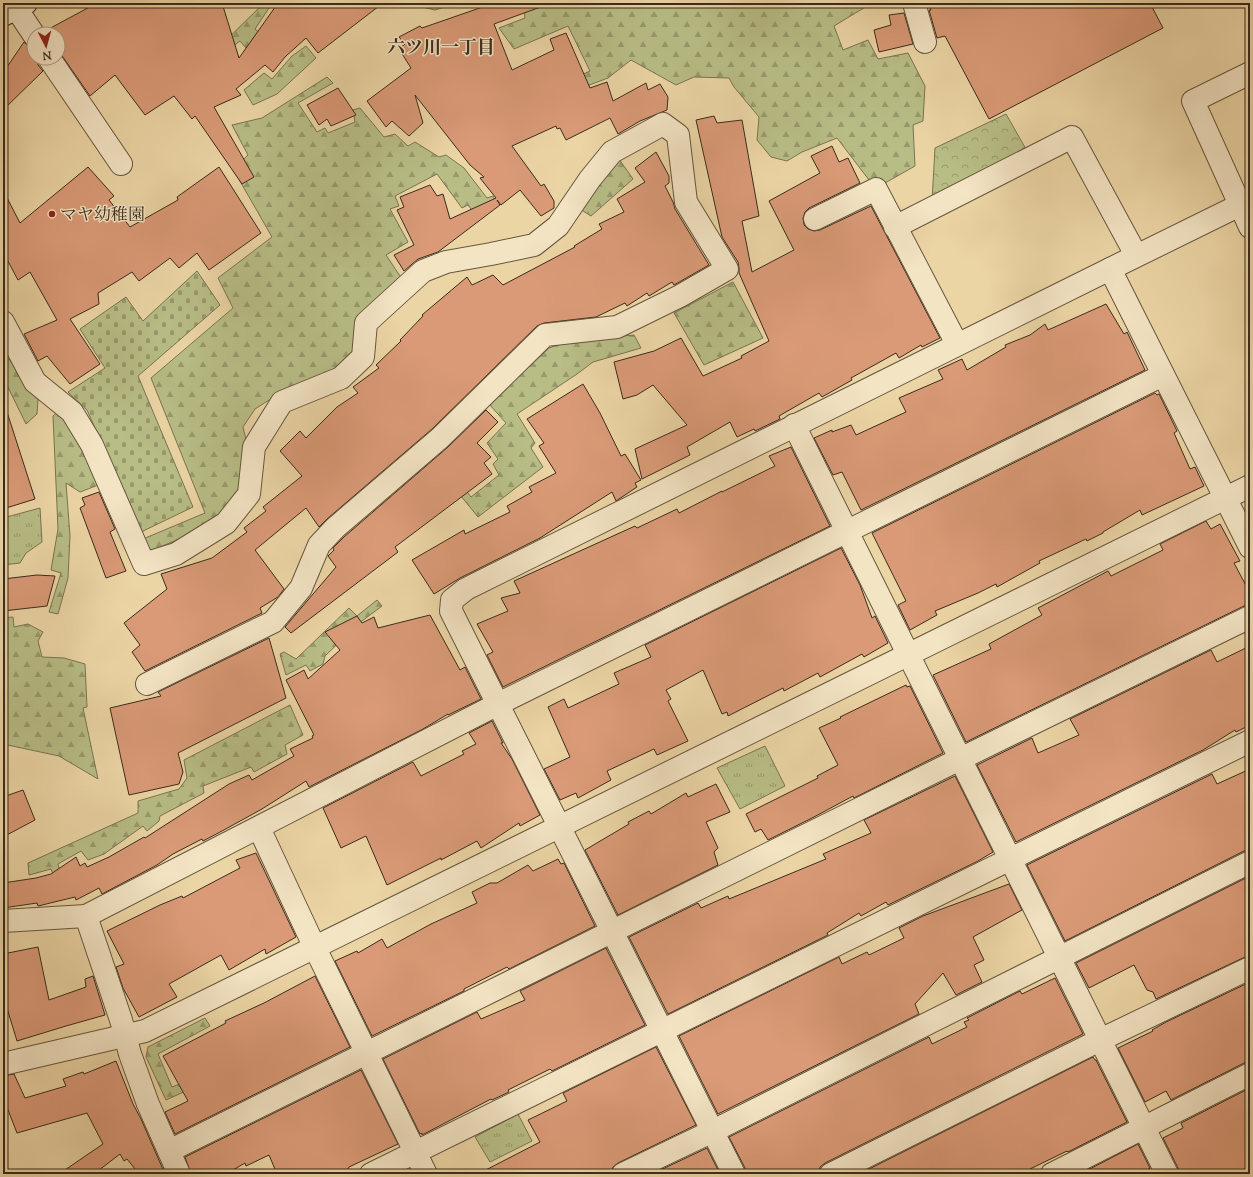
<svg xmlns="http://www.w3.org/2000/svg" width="1253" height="1177" font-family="'Sorts Mill Goudy','Noto Serif JP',serif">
	<defs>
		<pattern id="grass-tufts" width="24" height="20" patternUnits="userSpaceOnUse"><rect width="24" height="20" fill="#b8bd86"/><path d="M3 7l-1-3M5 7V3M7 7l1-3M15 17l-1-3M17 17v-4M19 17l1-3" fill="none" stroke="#979a6d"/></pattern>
		<pattern id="forest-firs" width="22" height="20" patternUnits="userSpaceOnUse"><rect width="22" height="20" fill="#b8bd86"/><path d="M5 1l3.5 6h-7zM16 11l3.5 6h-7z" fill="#979a6d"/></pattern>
		<pattern id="cemetery-stones" width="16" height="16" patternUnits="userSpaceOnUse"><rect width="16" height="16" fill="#b8bd86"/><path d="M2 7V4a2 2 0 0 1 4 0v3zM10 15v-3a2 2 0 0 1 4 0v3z" fill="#979a6d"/></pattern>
		<pattern id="park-crowns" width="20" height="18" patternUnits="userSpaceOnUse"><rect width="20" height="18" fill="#b8bd86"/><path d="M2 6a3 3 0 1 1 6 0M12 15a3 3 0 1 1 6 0" fill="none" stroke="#979a6d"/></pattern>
	</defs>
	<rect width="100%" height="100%" fill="#ecd5a5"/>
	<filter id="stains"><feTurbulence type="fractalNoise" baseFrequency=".005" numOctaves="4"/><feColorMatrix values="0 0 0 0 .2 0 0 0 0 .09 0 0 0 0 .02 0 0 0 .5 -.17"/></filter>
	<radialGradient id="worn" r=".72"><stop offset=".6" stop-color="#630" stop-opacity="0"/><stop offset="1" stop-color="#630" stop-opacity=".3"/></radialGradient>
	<g fill="url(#grass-tufts)" stroke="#797451">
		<path d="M40 508 42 542 26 553 20 563 3 565V518Z"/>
		<path d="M765 746 785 786 740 809 717 768Z"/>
		<path d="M518 1114 532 1141 490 1162 475 1137Z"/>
	</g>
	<g fill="url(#forest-firs)" stroke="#797451">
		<path d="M424 3H458L435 10 418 6Z"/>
		<path d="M570 3H825L826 4 829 3H872L834 26 843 50 868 40 878 59 908 53 925 86 923 121 913 125 915 166 885 183 869 180 837 138 802 152 787 161 771 157 757 140 759 117 734 87 729 78 694 77 676 85 631 60 608 78 576 90 572 79 590 71 568 26 514 49 499 28 525 18 524 8Z"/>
		<path d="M263 4 269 8 255 29 261 34 246 48 240 41 221 55 215 51Z"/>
		<path d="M306 46 316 58 277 94 253 105 244 90 264 73 272 79 292 56Z"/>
		<path d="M327 77 333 83 298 103 317 132 325 128 328 133 355 122 353 110 360 108 384 137 395 134 408 146 415 142 439 157 446 155 464 168 487 198 493 196 497 205 478 218 468 205 462 208 437 174 395 196 399 206 390 209 408 242 386 255 402 279 354 329 356 345 346 363 330 376 277 395 255 409 243 427 248 448 243 488 208 527 148 552 143 539 205 513 151 378 233 308 218 278 272 237 233 169 248 155 232 125 262 118Z"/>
		<path d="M619 159 633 179 591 216 580 209Z"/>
		<path d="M733 282 763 338 704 365 674 313Z"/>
		<path d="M634 335 641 348 593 362 577 374 517 414 535 443 531 448 543 467 478 517 434 463 440 457 471 497 499 475 493 464 498 459 487 443 506 423 489 404 549 348 572 340Z"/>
		<path d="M9 359 38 399 37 414 26 424 3 377V361Z"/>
		<path d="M60 410 70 420 101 484 80 492 66 483 70 536 68 578 58 614 49 612 61 573 51 570 58 529 53 416Z"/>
		<path d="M377 600 382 606 358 624 325 656 323 664 310 671 306 665 286 675 280 654 284 652 296 659 349 608 357 616Z"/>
		<path d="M13 617 14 627 28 624 43 632 38 641 42 657 64 658 85 664 87 707 83 708 98 779 59 756 3 744V618Z"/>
		<path d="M290 705 303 735 285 745 287 754 254 772 251 767 203 786 204 793 160 816 159 821 147 831 143 826 104 854 88 860 81 851 58 864 60 872 53 874 51 869 29 875 28 863 138 813V801L179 789 187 778 184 760Z"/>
		<path d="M205 1018 210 1026 158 1054 172 1087 195 1078 199 1085 166 1100 146 1057 148 1047Z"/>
	</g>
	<path fill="url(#cemetery-stones)" stroke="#797451" d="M197 271 220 305 138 376 193 507 141 532 87 410 68 392 105 368 80 329 126 297 143 321Z"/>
	<path fill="url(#park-crowns)" stroke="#797451" d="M1006 114 1027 151 932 201 935 148Z"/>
	<g fill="#da9a77" stroke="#3a2b1c">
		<path d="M97 3H222L239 58 278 3H383L318 53 306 38 285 57 273 72 265 65 236 89 241 95 214 107 254 177 242 184 195 116 192 119 174 96 145 115 115 75 90 96 58 50V34H46L45 31Z"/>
		<path d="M494 3H546V5L494 24 512 70 554 50 550 39 566 33 590 88 607 82 613 101 646 83 648 90 660 84 668 97 667 110 640 121 618 134 610 118 566 140 560 128 557 129 556 126 512 146 541 186 544 184 554 201V208L541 216 520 190 501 205 497 200 500 205 438 252 418 259 404 271 394 255 414 245 397 210 404 207 400 197 430 185 437 196 443 194 450 219 496 198 480 178 484 177 470 165 415 95 423 123 409 136 392 121 386 127 367 101 411 68 399 49 405 44 399 37 420 26 422 28Z"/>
		<path d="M927 3H1150L1163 28 989 119 945 36 937 38 929 10H931Z"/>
		<path d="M904 13 913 44 879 52 874 30 891 25 889 15Z"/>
		<path d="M24 42 28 46 34 47V58H37L38 65 43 71 3 110V73Z"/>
		<path d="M338 88 356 115 331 126 327 119 319 125 307 105Z"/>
		<path d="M714 116 717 123 742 120 759 216 742 221 752 272 794 250 769 201 820 173 811 156 832 146 839 162 848 158 860 183 809 208 805 212 803 218 804 225 808 229 814 231 820 230 871 206 940 338 922 347 921 345 899 358 896 353 851 378 852 380 822 397 819 393 779 416 780 419 755 431 754 429 737 437 730 422 687 447 690 455 642 479 635 449 687 425 653 385 637 395 623 399 614 362 654 351 681 338 703 376 742 358 741 356 769 341 739 273V268L738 262 722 237 696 120Z"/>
		<path d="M656 152 669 176V183L665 186 673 202 675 209 709 265 674 285 672 282 649 296 647 293 627 306 625 303 596 317 544 323 537 326 432 429 327 519 319 527 306 508 255 550 284 589 278 597 260 608 262 613 145 671 132 652 140 645 124 623 167 589 161 574 212 558 247 532 244 528 266 511 263 507 302 476 280 451 300 431 306 438 337 407 358 393 353 387 379 368 376 365 401 341 400 340 423 316 422 315 467 277 472 285 493 275 503 285 575 247 574 246 602 229 599 224 624 212 617 199 645 182 635 168Z"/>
		<path d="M88 167 114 196 109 200 130 227 178 200 177 197 219 167 261 233 209 270 197 253 179 268 170 258 139 281 132 272 98 293 99 304 70 319 100 364 70 384 47 356 38 361 24 334 57 320 30 272 18 280 3 252V190L20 223Z"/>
		<path d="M1106 304 1124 334 1127 332 1145 370 861 510 842 472 833 475 814 438 832 430V432L851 425 856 435 906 412 899 398 943 379 938 370 962 359 967 370 1006 347 1005 345 1030 335 1045 324 1048 330Z"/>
		<path d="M583 384 600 413 621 456 625 454 641 480 635 483 637 487 616 501 612 492 540 538 460 578 434 594 412 560 464 530 465 534 510 512 507 506 532 492 529 487 556 473 539 446 544 443 527 419Z"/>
		<path d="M1155 393 1157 395 1159 394 1177 431 1174 433 1190 469 1195 467 1204 486 1142 515 1140 510 1103 532V533L1087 541 1086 539 1039 561 1040 563 997 587 996 584 978 593 935 611 937 615 910 630 898 605 906 601 872 533Z"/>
		<path d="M486 410 498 422 477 443 491 457 484 463 492 474 395 547 398 552 291 633 285 627 336 567 328 556 334 550 333 548 344 537 448 447Z"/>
		<path d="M3 412H7L35 499 3 509Z"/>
		<path d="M791 447 830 526 503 687 487 655 493 652 477 624 508 611 501 598 520 593 514 581 635 526 637 528 677 509 679 513 722 491V492L775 466 769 456Z"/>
		<path d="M99 492 115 529 110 532 126 571 106 578 80 508 85 505 82 498Z"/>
		<path d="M1206 521 1211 529 1220 524 1240 561 1234 563 1250 593V605L1244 606 966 742 933 675 991 649 989 644 1042 615 1038 608 1108 571 1111 576 1163 550 1160 544Z"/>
		<path d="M841 548 860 585 872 618 875 616 888 643 864 657 862 654 820 677 818 673 784 691 783 688 728 716 727 712 722 714 703 670 666 690 671 699 668 701 688 741 657 755 654 749 607 771 611 780 578 798 576 793 560 800 544 769 570 757 548 707 564 699 568 708 619 684 614 673 651 657 645 645Z"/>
		<path d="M37 575 55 576 47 606 3 611V579Z"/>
		<path d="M430 615 460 670 465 667 481 699 448 715V714L423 729 309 787 306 781 262 809 222 831 203 841 202 839 173 854 157 865 102 894 99 888 76 900 75 897 38 906 37 903 3 908V883L36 878 51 874 76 857 80 866 85 863 87 867 109 857 144 837 145 838 229 784 249 775 252 780 294 756 290 749 313 738 312 736 314 735 286 680 304 670 308 679 340 650 325 632 357 616 362 623 374 617 378 628Z"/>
		<path d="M269 638 286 698 178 753 183 772 179 784 129 795 110 708 161 696 158 692Z"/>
		<path d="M1250 646V725L1236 732 1235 730 1203 750 1016 842 977 765 1032 738 1038 753 1079 735 1070 719 1211 650 1217 662Z"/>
		<path d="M906 685 907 687 910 686 943 753 854 798 853 796 814 817 768 840 761 829 755 832 746 814 818 778 817 776 838 765 819 728 841 718 840 717Z"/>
		<path d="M492 721 503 743H501L512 759 540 815 520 826 519 823 481 848 477 841 441 860V858L387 885 366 836 341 848 323 808 413 762 421 776 464 754 462 751 476 744 469 733Z"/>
		<path d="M1250 769V850L1244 851 1065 941 1027 865 1212 774 1217 784Z"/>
		<path d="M955 776 993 852 978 861 888 905 886 902 861 916 859 913 827 933 828 935 668 1014 629 937 698 903 701 908 728 896 729 899 826 859 823 854 871 833 864 820Z"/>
		<path d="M716 784 730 812 706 822 718 848 714 852 718 865 618 915 585 850 629 824 628 822 649 811 651 814 686 793 688 797Z"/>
		<path d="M23 790 35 820 3 837V797Z"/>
		<path d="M256 853 296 937 266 954 265 949 229 970 221 955 169 984 177 997 139 1017 123 988 116 967 124 964 107 931 160 905 182 896 183 898 240 868 236 860Z"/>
		<path d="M558 859 561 864 564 863 595 926 509 969 507 967 464 989V991L372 1036 335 961 357 951 358 953 382 939 387 948 431 924 477 903 472 892 490 883H497L528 865 533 871Z"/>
		<path d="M1250 876V956L1245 957 1156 999 1153 992 1147 990 1134 965 1089 988 1076 963Z"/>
		<path d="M1009 884 1022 910 973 937 984 960 974 965 982 982 956 995 943 973 915 1004 919 1014 718 1114 679 1036 839 957 842 964 867 952 869 955 904 938 899 928 923 916Z"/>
		<path d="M38 947 49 1000 86 987 85 979 93 976 105 1015 66 1026 17 1041 3 995V954Z"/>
		<path d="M606 948 645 1025 552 1071 550 1069 508 1090 509 1092 492 1100 491 1099 422 1135V1133L420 1134 383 1059 477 1012 481 1019 525 1000 520 991Z"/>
		<path d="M315 976 350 1047 175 1134 165 1112 188 1101 163 1056 226 1023 225 1021 264 1003Z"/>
		<path d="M1055 978 1083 1034 825 1163 820 1167 819 1174H746L745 1168 729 1137 929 1037 932 1044 967 1027 964 1022 969 1020 967 1018 1020 991 1022 994Z"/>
		<path d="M1250 982V1062L1244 1063 1171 1100 1166 1091 1145 1102 1118 1048 1153 1031 1152 1030 1166 1022Z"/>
		<path d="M656 1047 696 1125 618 1163 613 1167 611 1174H478L540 1142 528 1120 567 1101 563 1093Z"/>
		<path d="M1093 1057 1095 1060H1096L1127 1122 1068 1152 1067 1151 1030 1169 1033 1174H859Z"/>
		<path d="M116 1061 133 1104 141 1119 165 1174H139L127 1159 124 1161 120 1154 94 1174H59L103 1144 87 1113 17 1133 3 1097V1076L14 1074 25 1098 66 1086 63 1079 83 1072 84 1074Z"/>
		<path d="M361 1070 398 1144 349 1167 348 1169 339 1174H277L269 1155 246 1166 245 1163 226 1174H191L185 1157Z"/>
		<path d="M1250 1088V1168L1239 1174H1179L1178 1168 1163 1138 1183 1128 1181 1123Z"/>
		<path d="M1138 1144 1150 1168 1142 1174H1080Z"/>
		<path d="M707 1148 720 1174H652Z"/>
	</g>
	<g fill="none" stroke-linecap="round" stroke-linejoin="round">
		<g stroke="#66563e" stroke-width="24">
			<g id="minor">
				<path d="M914 3 925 42"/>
				<path d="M16 8 34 35"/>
				<path d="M49 58 121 164"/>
				<path d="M1250 73 1193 101 1250 227"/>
				<path d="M815 219 876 189 957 344"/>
				<path d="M895 227 1072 137 1136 255"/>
				<path d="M3 322 35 382 72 412 92 445 144 564 176 554 226 523 249 494 254 447 282 402 341 378 363 357 366 323 423 271 446 262 491 254 534 245 558 226 590 179 612 152 663 124 678 135 686 202 727 269 680 296 617 327 545 335 440 438 335 528 319 545 301 588 273 622 147 684"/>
				<path d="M794 425 1167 1174"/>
				<path d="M259 828 315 948 426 1174"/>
				<path d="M86 916 121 1020 130 1054 148 1104 179 1174"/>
				<path d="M3 921 86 916 498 704 1163 375"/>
				<path d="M3 1064 145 1031 1250 486"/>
				<path d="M169 1151 960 759 1250 617"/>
				<path d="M371 1174 1250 741"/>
				<path d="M623 1174 713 1131 1250 862"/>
				<path d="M734 1174 451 611 452 600 466 589 1110 269"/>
				<path d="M831 1174 1100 1040 1250 968"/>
				<path d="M1052 1174 1250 1074"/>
			</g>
		</g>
		<g stroke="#66563e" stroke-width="24">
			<path id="tertiary" d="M1250 200 1110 269 1250 547"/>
		</g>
		<g stroke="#3a2b1c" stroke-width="24">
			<path id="secondary" d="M3 15 26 3"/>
		</g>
		<use href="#minor" stroke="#f3e4c4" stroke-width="22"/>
		<use href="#tertiary" stroke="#f3e4c4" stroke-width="22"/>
		<use href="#secondary" stroke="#f3e4c4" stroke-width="22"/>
	</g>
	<circle fill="#8f2418" stroke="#f3e4c4" stroke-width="1.5" cx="52" cy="214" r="4"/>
	<g text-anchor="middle" stroke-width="3" stroke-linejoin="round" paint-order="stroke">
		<g font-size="17" fill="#3a2b1c" stroke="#f3e4c4" text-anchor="start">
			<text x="60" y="220">マヤ幼稚園</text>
		</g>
		<g font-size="18" font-weight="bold" fill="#3a2b1c" stroke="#f3e4c4">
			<text x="441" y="53">六ツ川一丁目</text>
		</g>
	</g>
	<rect width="1253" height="1177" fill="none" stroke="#ecd5a5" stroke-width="16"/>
	<rect x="4" y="4" width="1245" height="1169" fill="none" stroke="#3a2b1c" stroke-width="2"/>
	<rect x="8" y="8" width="1237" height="1161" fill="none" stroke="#3a2b1c"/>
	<g transform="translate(46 46) rotate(174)"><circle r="19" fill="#f3e4c4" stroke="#a99a81"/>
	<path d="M0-3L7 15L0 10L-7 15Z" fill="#8f2418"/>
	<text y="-6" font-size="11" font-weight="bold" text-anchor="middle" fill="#3a2b1c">N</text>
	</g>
	<rect width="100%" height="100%" filter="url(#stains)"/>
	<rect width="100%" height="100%" fill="url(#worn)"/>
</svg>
